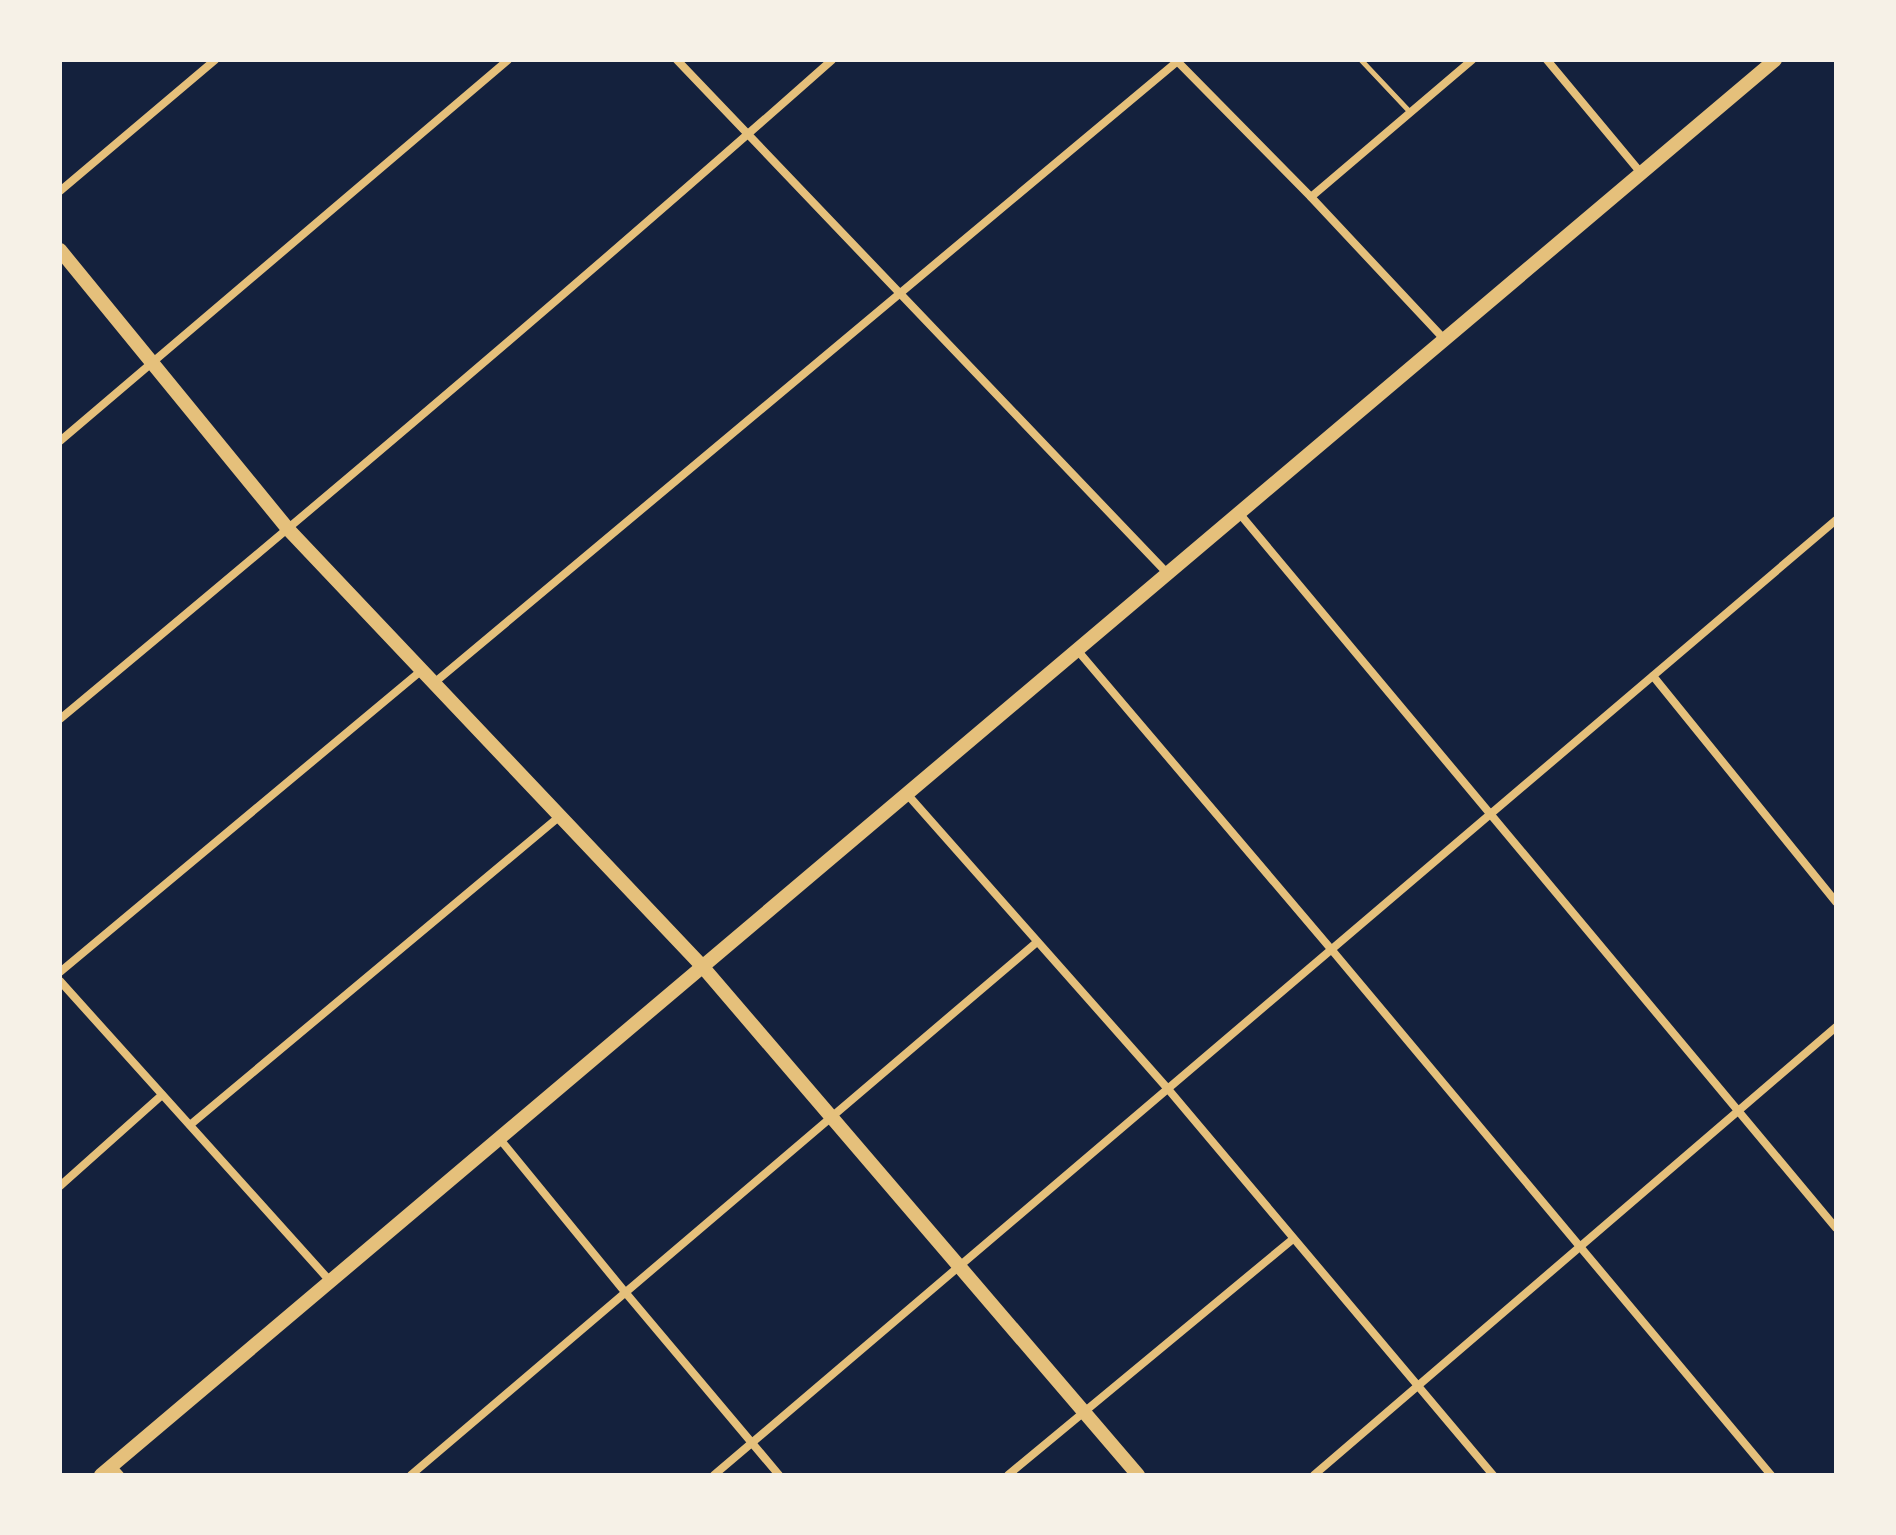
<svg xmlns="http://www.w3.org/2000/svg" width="1896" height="1535" font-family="Mulish,sans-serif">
	<rect width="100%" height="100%" fill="#14213d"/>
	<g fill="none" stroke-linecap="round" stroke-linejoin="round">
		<path stroke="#e5c07b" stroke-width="5" d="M1361 60 1410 112"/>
		<g stroke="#e5c07b" stroke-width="8">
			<path d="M677 60 1168 574"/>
			<path d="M1176 60 1311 197 1445 340"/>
			<path d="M1547 60 1641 173"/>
			<path d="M60 191 215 60"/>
			<path d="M1311 197 1472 60"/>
			<path d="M60 441 508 60"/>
			<path d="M1239 513 1836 1228"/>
			<path d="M1078 651 1331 949 1771 1475"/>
			<path d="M1653 676 1836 902"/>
			<path d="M434 683 1179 60"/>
			<path d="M60 719C320 503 579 284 832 60"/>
			<path d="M907 794 1168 1089 1493 1475"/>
			<path d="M60 972 422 670"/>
			<path d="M60 981 330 1281"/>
			<path d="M190 1125 560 816"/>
			<path d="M499 1138 625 1292 779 1475"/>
			<path d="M60 1186 162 1095"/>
			<path d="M112 1466 120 1475"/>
			<path d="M411 1475 1037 942"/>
			<path d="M714 1475 1836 520"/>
			<path d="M1008 1475 1293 1239"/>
			<path d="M1314 1475 1836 1027"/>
		</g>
		<g stroke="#e5c07b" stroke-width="14">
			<path d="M60 250 288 529 702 966 1138 1475"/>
			<path d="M101 1475 1775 60"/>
		</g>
	</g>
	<rect width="1896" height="1535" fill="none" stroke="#f6f1e7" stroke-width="124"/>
</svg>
